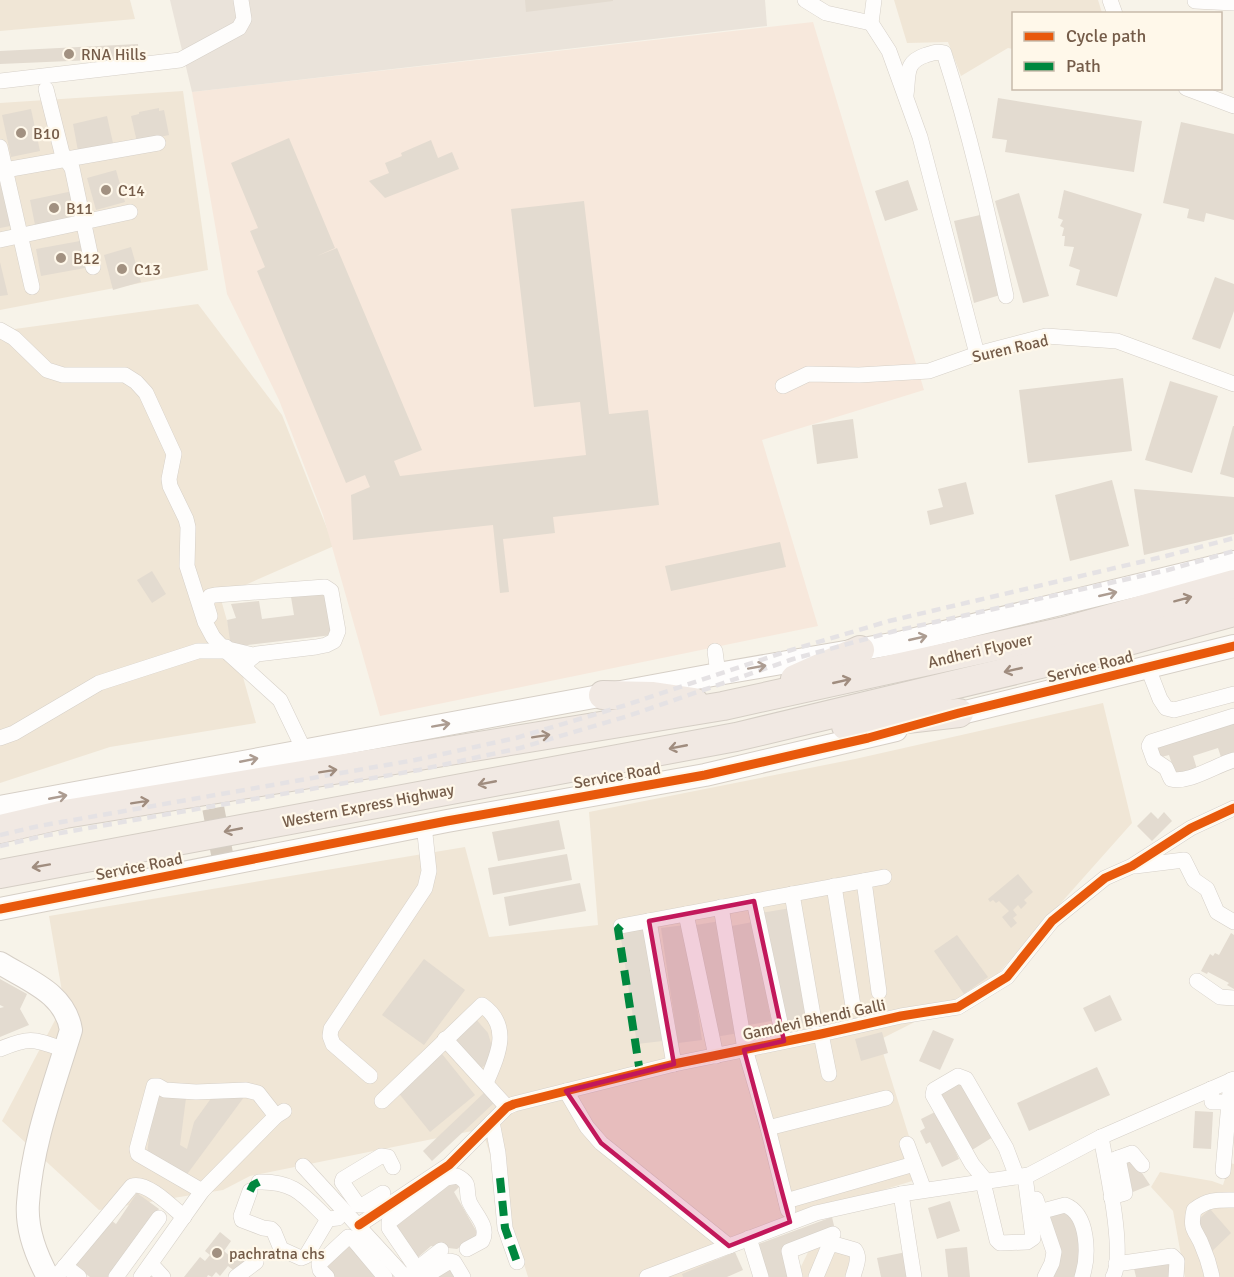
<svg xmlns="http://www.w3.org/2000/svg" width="1234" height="1277" font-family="Signika,sans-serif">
	<rect width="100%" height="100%" fill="#f7f3e9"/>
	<g fill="#f0e6d6">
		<path d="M0 0H130L135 19 0 31Z"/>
		<path d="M894 0H1098L1102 13 1014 14 1013 49 1008 48 961 76 948 42 907 43Z"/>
		<path d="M183 91 208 270 0 310V103Z"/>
		<path d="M198 304 282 415 334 546 220 596 256 723 110 747 0 783V331Z"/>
		<path d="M1103 703 1132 823 988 985 879 1040 922 1178 720 1240 713 1277H528L482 1129 250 1176 223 1190 99 1210 2 1121 64 1003 49 916 465 847 489 937 598 925 589 812 855 759Z"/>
		<path d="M1230 1163 1234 1164V1277H1185L1173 1211 1151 1187 1160 1172 1212 1181 1223 1185Z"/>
		<path d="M811 1246 856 1247 857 1277H796Z"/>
	</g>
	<path fill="#f7e8dc" d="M813 22 924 390 762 440 818 626 380 716 323 515 279 400 227 294 192 92Z"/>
	<path fill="#eae3da" d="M170 0H765L767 26 192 92Z"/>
	<g fill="#e3dbd0">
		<path d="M525 0H613V1L526 12Z"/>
		<path d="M138 44 139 58 0 64V51Z"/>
		<path d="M998 98 1142 121 1134 172 1005 152 1007 140 992 138Z"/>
		<path d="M159 108V111L164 110 169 135 137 142 131 116 139 114V112Z"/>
		<path d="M31 109 40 151 11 157 2 115Z"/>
		<path d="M107 116 113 143 78 151 73 124Z"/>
		<path d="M1181 122 1234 134V220L1206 213 1204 222 1187 218 1189 209 1163 203Z"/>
		<path d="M289 138 335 248 317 256 337 248 422 450 394 461 400 476 586 455 580 402 534 407 511 209 584 201 609 414 648 410 659 505 553 517 555 533 503 539 509 592 500 593 493 525 353 540 351 495 370 487 365 475 346 483 257 271 265 267 250 231 258 228 231 163Z"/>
		<path d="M431 140 438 158 452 152 459 169 385 198 369 181 389 173 385 163 402 156 401 153Z"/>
		<path d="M116 170 125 202 96 210 87 178Z"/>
		<path d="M908 180 918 210 885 221 875 191Z"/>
		<path d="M7 183 16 225 0 228V185Z"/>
		<path d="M1064 190 1142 214 1117 297 1076 285 1080 270 1069 266 1074 247 1064 246 1065 236H1062L1064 228 1060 226 1063 220 1058 218Z"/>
		<path d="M73 191 78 216 35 225 30 200Z"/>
		<path d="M1019 193 1049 296 1023 303 995 201Z"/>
		<path d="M980 215 1000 295 974 303 954 221Z"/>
		<path d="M80 241 85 268 41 276 36 249Z"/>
		<path d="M131 247 141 282 113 290 104 255Z"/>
		<path d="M0 262 8 295 0 296Z"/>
		<path d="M1215 277 1234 284V311L1220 349 1192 339Z"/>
		<path d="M1123 378 1132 451 1028 463 1019 390Z"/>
		<path d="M1170 381 1218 396 1192 473 1145 460Z"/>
		<path d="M853 419 858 458 817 464 812 425Z"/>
		<path d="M1233 426H1234V478L1220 474Z"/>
		<path d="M1112 480 1129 546 1070 561 1055 495Z"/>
		<path d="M966 482 974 514 930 525 927 511 943 507 938 489Z"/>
		<path d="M1134 489 1234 497V534L1144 555Z"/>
		<path d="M780 542 786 567 671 591 665 566Z"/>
		<path d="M152 571 166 594 152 603 137 580Z"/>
		<path d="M327 592 332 635 231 647 227 620 236 618 231 604 259 601 262 619 294 615 291 597Z"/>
		<path d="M1234 721V756L1222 760 1218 748 1193 756 1197 769 1176 776 1169 755 1158 758 1154 745Z"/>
		<path d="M1151 812 1158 819 1164 812 1172 821 1152 841 1137 826Z"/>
		<path d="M559 820 565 849 498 861 492 832Z"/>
		<path d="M567 854 572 880 493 895 488 868Z"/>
		<path d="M1018 874 1033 892 1024 900 1027 903 1021 909 1018 905 1013 910 1017 915 1013 918 1017 923 1011 928 1002 917 1009 911 999 901 996 903 993 900 990 902 988 899Z"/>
		<path d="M580 883 586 911 509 926 504 897Z"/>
		<path d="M791 908 811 1022 781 1027 761 913Z"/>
		<path d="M720 921 739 1033 715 1037 696 925Z"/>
		<path d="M753 922 771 1021 744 1026 726 927Z"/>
		<path d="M685 925 702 1040 678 1043 661 928Z"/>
		<path d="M646 928 663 1041 637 1044 620 932Z"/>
		<path d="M1231 933 1234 935V989L1227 985 1229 983 1208 972 1207 974 1201 971 1210 954 1213 956 1215 953 1219 955Z"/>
		<path d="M957 935 988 977 964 994 934 951Z"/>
		<path d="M424 959 465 990 424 1045 382 1015Z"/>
		<path d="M0 979 27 994 20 1009 29 1025 0 1037V1008L4 1007 0 1005Z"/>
		<path d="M1110 995 1122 1020 1095 1032 1083 1008Z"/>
		<path d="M474 1017 488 1033 495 1057 479 1070 453 1037Z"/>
		<path d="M933 1030 954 1039 940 1070 919 1061Z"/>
		<path d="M882 1032 888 1053 861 1061 855 1039Z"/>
		<path d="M442 1054 475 1095 430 1132 397 1091Z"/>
		<path d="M1097 1067 1110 1095 1029 1131 1017 1103Z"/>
		<path d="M957 1078 993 1137 972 1150 935 1091Z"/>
		<path d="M486 1091 496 1101 432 1161 423 1151Z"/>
		<path d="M247 1093 185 1177 147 1155 154 1094 186 1098 180 1145 187 1149 194 1122 212 1097Z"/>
		<path d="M937 1111 959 1159 942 1167 930 1142 926 1144 920 1131 925 1128 921 1119Z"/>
		<path d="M1195 1111 1213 1112 1211 1149 1193 1148Z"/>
		<path d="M1130 1155 1150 1185 1128 1194 1122 1158Z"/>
		<path d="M456 1178 460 1186 454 1192 478 1234 457 1249 431 1246 416 1259 391 1226Z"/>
		<path d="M137 1193 159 1209 111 1277H90L74 1265 108 1218 116 1224Z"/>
		<path d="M950 1201 960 1231 937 1239 928 1208Z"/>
		<path d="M1067 1207 1082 1241 1078 1277H1051L1046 1216Z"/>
		<path d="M1210 1209 1231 1233 1208 1255 1186 1231Z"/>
		<path d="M832 1217 835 1230 786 1251 792 1277H764L753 1246Z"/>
		<path d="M220 1232 231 1241 224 1251 233 1259 241 1249 249 1256 236 1272 228 1266 220 1276 216 1272 212 1277 208 1275 207 1277H184L200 1257 205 1261 210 1255 205 1251Z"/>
		<path d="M349 1242 379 1277H334L323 1266Z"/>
		<path d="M967 1247 970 1277H948L945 1249Z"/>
		<path d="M735 1252 743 1270 727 1277H683L682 1274Z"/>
		<path d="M906 1252 911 1277H881L877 1258Z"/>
		<path d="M1171 1260 1173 1273 1168 1277H1136L1133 1264Z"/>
		<path d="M446 1263 458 1277H432Z"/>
	</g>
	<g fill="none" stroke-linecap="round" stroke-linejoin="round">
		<path stroke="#d6cdc1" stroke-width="22" stroke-dasharray="22 11" stroke-linecap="butt" d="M207 776 224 864"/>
		<g stroke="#d6d0c8" stroke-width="16">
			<g id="street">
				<path d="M805 0 826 13 871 23"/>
				<path d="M874 0 871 23 889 51 920 137 977 354"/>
				<path d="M1110 0 1115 14"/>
				<path d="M1195 1 1234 3"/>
				<path d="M0 81 180 60 239 28 244 19 241 0"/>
				<path d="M1186 88 1234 106"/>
				<path d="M46 89 62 153 72 168 93 267"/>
				<path d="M906 95C909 75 904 62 926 55 933 53 937 51 944 53 970 133 988 214 1006 296"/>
				<path d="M0 147 32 287"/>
				<path d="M5 170 158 143"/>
				<path d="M0 240 130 212"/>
				<path d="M0 330 14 338 47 370 63 375H125L136 382 146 393 174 454 169 479 170 486 186 519 188 527 187 566 205 622 213 637 226 651 280 700 304 750"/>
				<path d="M783 386 808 374 859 375 929 371 977 354 1046 336 1117 341 1234 384"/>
				<path d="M210 616 206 603 210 596 215 595 325 587 331 591 338 631 334 641 326 645 316 647 257 654 249 660 245 668"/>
				<path d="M226 647 228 649 253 655"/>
				<path d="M715 651 718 674"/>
				<path d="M1148 668 1160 699 1166 708 1174 710 1234 694"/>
				<path d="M1234 716 1151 742 1149 746 1154 760 1166 768 1171 779C1188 784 1216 765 1234 760"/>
				<path d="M0 738 14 733 99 683 198 651H226"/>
				<path d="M1135 866 1184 860 1194 880 1207 889 1217 912 1234 922"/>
				<path d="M864 881 879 992"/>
				<path d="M834 886 853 1006"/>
				<path d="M792 894 814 1021"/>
				<path d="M754 901 784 1041"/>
				<path d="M721 907 745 1049 768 1128 886 1098"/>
				<path d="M686 914 716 1056"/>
				<path d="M649 921 674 1064"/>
				<path d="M621 926 884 877"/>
				<path d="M1197 981 1220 997 1234 998"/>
				<path d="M821 1034 829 1074"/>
				<path d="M445 1039 507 1107"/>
				<path d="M0 1049C31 1036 34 1039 65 1050"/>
				<path d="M370 1076 333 1044 330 1036 331 1029 425 888 429 871 424 825"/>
				<path d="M1211 1089 1212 1102H1229"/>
				<path d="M566 1091 587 1127 601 1143 729 1246"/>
				<path d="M382 1101 482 1005C512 1026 498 1055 486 1083"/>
				<path d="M492 1122 498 1153 505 1228 517 1262"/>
				<path d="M768 1128 788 1210"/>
				<path d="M1101 1137C1106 1166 1126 1254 1113 1277"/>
				<path d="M907 1144 924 1190"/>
				<path d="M1110 1161 1132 1153 1142 1165"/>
				<path d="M303 1166 405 1277"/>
				<path d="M1223 1171 1231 1080"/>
				<path d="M986 1181 972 1164 933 1095 934 1090 958 1076 966 1079 1006 1148 1017 1177"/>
				<path d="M259 1182C295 1181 304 1196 328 1219L338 1218"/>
				<path d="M983 1182 997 1240 1000 1243 1027 1242 1033 1238 1025 1176"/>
				<path d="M202 1191 138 1154 137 1149 154 1086H158L165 1090 196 1092 246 1090 258 1093 276 1116"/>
				<path d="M250 1191 241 1216 242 1220 263 1228 271 1229 274 1232 281 1249 301 1258 306 1256 328 1219"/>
				<path d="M383 1193 363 1205H358L342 1182 343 1179 381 1156 388 1157 393 1167"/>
				<path d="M1111 1197 1125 1193 1118 1158"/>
				<path d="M1036 1199 1054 1252 1052 1263 1045 1277"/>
				<path d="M786 1201 914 1164"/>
				<path d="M1039 1212 1065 1205C1089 1214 1089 1256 1082 1277"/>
				<path d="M359 1225 449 1165 507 1107 514 1104 674 1064 821 1034 901 1016 958 1007 1007 977 1052 921 1105 878 1132 866 1191 828 1234 808"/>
				<path d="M749 1238 761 1277"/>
				<path d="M151 1264 163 1277"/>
				<path d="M1116 1264 1172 1256 1177 1261 1176 1277"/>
				<path d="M65 1266 79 1277"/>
				<path d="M417 1269 389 1228V1222L446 1178 457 1176C472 1184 465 1188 469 1201 474 1214 490 1226 482 1241L467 1249"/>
				<path d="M409 1275 441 1250"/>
				<path d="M56 1277 132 1186C147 1181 172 1207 184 1217"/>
				<path d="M116 1277 159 1218"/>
				<path d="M141 1277 202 1191 276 1116 284 1111"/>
				<path d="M236 1277 256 1262"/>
				<path d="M327 1277 320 1270 319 1264 348 1237 353 1239 385 1277"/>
				<path d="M424 1277 450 1261 454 1262 463 1277"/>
				<path d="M647 1277 816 1213 901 1194"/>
				<path d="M795 1277 789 1251 833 1234"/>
				<path d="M816 1277 829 1246 834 1244 855 1250C861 1258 855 1268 853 1277"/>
				<path d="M914 1277 901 1194 1029 1175 1101 1137 1234 1079"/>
				<path d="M1212 1277C1210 1267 1207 1257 1203 1248 1197 1230 1189 1232 1194 1210 1208 1199 1218 1200 1234 1200"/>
			</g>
		</g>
		<g stroke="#d6cfc6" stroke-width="24">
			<g id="secondary">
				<path d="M945 717 1234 646"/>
				<path d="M0 807 718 674 903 642 1234 562"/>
				<path d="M0 909 447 821 705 775 896 730"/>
				<path d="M0 963C29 981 65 993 71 1030 54 1086 32 1143 28 1203 26 1229 36 1255 48 1277"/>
			</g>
		</g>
		<g stroke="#d5cec5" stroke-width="30">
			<g id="highway">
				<path d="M795 679 860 650"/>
				<path d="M603 695 653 696 694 702"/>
				<path d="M846 726 959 713"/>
				<path d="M0 829 65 814 723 706 1065 631 1234 584"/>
				<path d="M0 874 736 737 1070 657 1234 612"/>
			</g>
		</g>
		<use href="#street" stroke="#fefdfc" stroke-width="15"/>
		<use href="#secondary" stroke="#fefdfc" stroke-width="22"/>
		<use href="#highway" stroke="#f1e9e3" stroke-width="28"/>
		<g stroke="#e5e2e4" stroke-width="4.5" stroke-dasharray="9 6" stroke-linecap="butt">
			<path d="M0 835 39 826 415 760 516 738 623 706 788 651 889 621 1166 556 1234 538"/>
			<path d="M0 846 43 836 419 770 520 748 628 716 793 659 895 631 1168 570 1234 551"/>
		</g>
		<g stroke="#00873e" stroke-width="8" stroke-dasharray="15 8" stroke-linecap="butt">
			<path d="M621 926 618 929 640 1073"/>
			<path d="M500 1178 505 1228 517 1262"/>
			<path d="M250 1191 253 1185 259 1182"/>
		</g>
		<g stroke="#fff8ea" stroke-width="13">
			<g id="cycleway">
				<path d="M0 909 447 821 705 775 868 738 959 713 1234 646"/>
				<path d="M359 1225 449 1165 507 1107 514 1104 674 1064 821 1034 901 1016 958 1007 1007 977 1052 921 1105 878 1132 866 1191 828 1234 808"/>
			</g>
		</g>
		<use href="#cycleway" stroke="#e8590c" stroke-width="9"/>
	</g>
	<defs><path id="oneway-shaft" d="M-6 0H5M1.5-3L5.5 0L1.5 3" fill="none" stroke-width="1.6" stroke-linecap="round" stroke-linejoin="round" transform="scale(1.5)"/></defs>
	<g stroke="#ac9c91">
		<use href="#oneway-shaft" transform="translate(1108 594) rotate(-13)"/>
		<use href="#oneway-shaft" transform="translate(918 638) rotate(-13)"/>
		<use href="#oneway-shaft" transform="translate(757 667) rotate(-10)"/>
		<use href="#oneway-shaft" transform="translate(441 725) rotate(-10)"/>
		<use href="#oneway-shaft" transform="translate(249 760) rotate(-11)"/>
		<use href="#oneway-shaft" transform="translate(58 797) rotate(-11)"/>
	</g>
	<g stroke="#a08d7f">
		<use href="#oneway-shaft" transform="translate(1183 599) rotate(-15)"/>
		<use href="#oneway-shaft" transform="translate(1013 670) rotate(167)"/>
		<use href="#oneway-shaft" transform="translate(842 681) rotate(-13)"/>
		<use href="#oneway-shaft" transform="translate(541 736) rotate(-9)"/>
		<use href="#oneway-shaft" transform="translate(678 747) rotate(169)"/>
		<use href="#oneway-shaft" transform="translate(328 771) rotate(-9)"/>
		<use href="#oneway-shaft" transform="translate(487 783) rotate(169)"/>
		<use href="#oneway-shaft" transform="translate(140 802) rotate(-9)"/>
		<use href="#oneway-shaft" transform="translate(233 830) rotate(169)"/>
		<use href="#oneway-shaft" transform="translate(41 866) rotate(170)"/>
	</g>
	<path fill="#c2185b" fill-opacity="0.2" stroke="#c2185b" stroke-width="4.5" stroke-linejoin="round" d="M754 901 784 1041 744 1050 790 1222 729 1246 601 1143 566 1091 674 1064 649 921Z"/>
	<g fill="#a29181" stroke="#fff8ea" stroke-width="2">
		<circle cx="69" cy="54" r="6"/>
		<circle cx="21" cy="133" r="6"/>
		<circle cx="106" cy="190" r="6"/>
		<circle cx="54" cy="208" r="6"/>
		<circle cx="61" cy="258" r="6"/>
		<circle cx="122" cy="269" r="6"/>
		<circle cx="217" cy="1253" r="6"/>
	</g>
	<g text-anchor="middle" stroke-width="4.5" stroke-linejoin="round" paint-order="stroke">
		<g font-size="16" fill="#755c49" stroke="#fff8ea" text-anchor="start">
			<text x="81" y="60">RNA Hills</text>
			<text x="33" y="139">B10</text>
			<text x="118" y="196">C14</text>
			<text x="66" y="214">B11</text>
			<text x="73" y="264">B12</text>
			<text x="134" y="275">C13</text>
			<text x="229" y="1259">pachratna chs</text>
		</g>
		<g font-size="16" fill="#755c49" stroke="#fff8ea">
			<text transform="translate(1010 348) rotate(-13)" y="6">Suren Road</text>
			<text transform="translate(980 650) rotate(-13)" y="6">Andheri Flyover</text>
			<text transform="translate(1090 666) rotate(-14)" y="6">Service Road</text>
			<text transform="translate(617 775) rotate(-10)" y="6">Service Road</text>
			<text transform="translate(368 805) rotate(-11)" y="6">Western Express Highway</text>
			<text transform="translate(139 866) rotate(-11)" y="6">Service Road</text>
			<text transform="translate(814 1019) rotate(-12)" y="6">Gamdevi Bhendi Galli</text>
		</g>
	</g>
	<rect x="1012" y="12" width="210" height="78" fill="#fff8ea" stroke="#c8baaa" stroke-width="1.5"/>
	<rect x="1024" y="32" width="30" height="9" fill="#e8590c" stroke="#c8baaa" stroke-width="1.5"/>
	<text x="1066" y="42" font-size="18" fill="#755c49">Cycle path</text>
	<rect x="1024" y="62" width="30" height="9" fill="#00873e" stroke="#c8baaa" stroke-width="1.5"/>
	<text x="1066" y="72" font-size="18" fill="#755c49">Path</text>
</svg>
